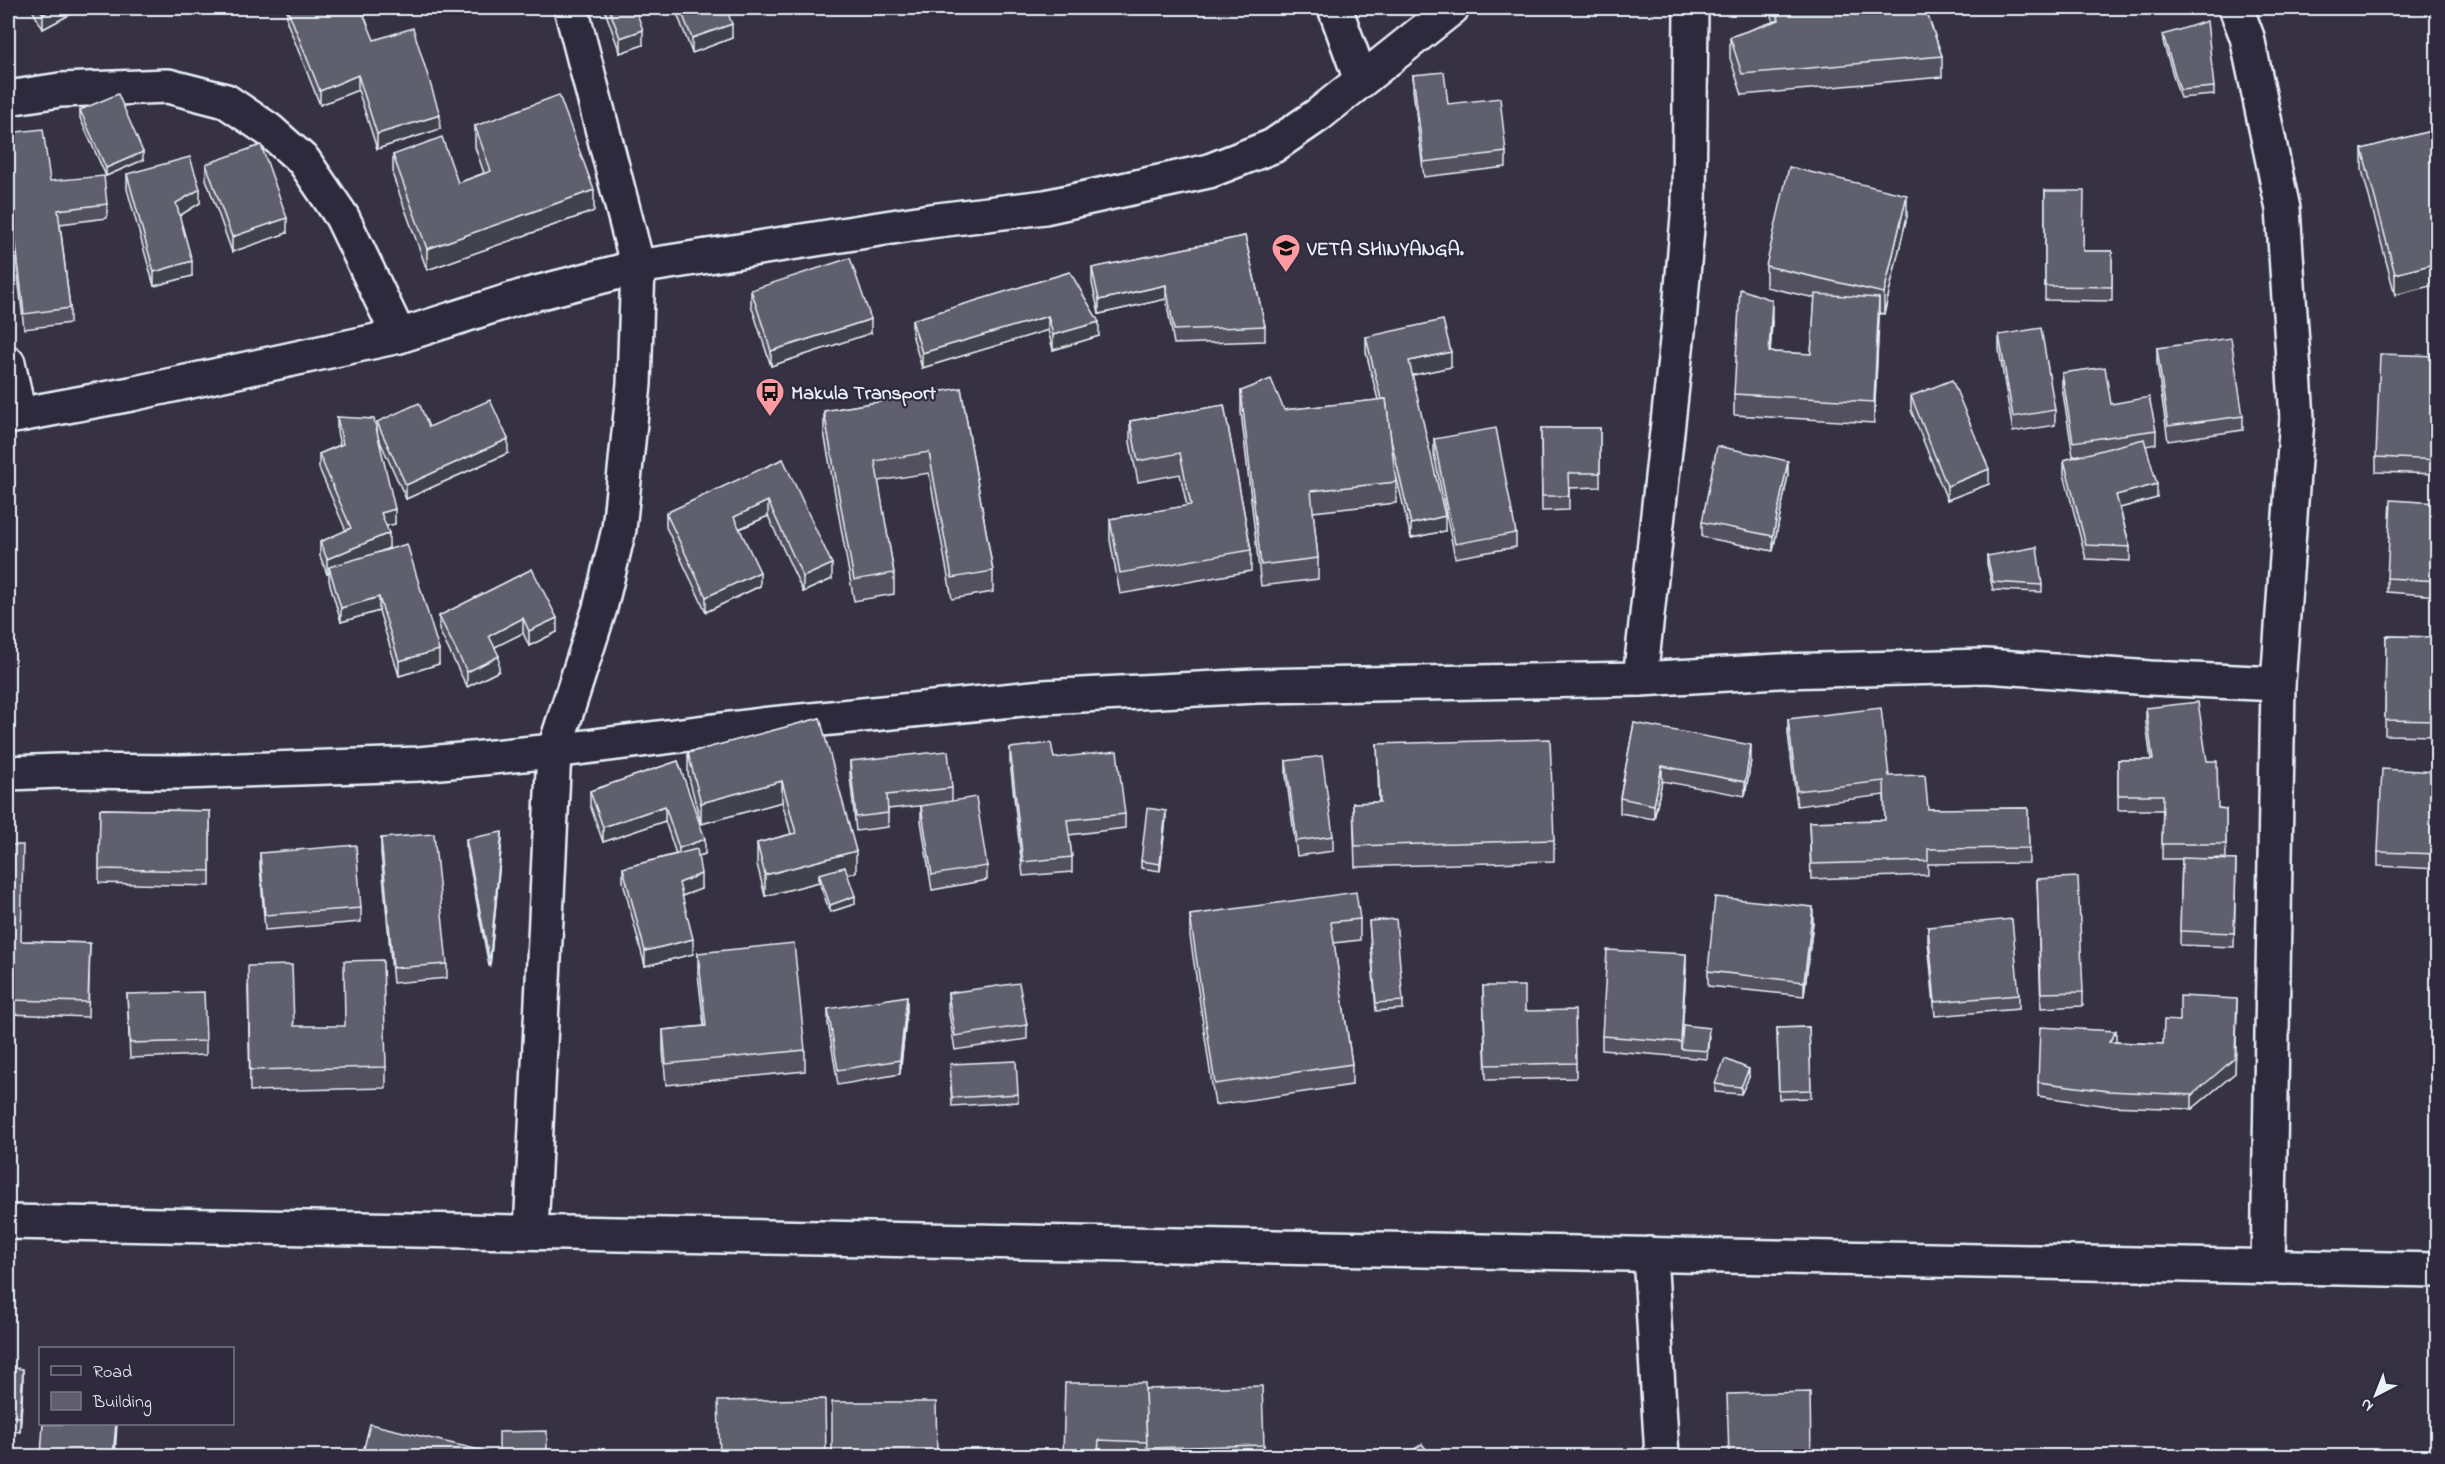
<svg xmlns="http://www.w3.org/2000/svg" width="2445" height="1464" font-family="'Indie Flower',sans-serif">
	<rect width="100%" height="100%" fill="#363244"/>
	<filter id="ink" filterUnits="userSpaceOnUse"><feTurbulence type="fractalNoise" baseFrequency=".0167" numOctaves="2"/><feDisplacementMap in="SourceGraphic" scale="12" xChannelSelector="R" yChannelSelector="G"/><feConvolveMatrix kernelMatrix="1 2 1 2 8 2 1 2 1" color-interpolation-filters="sRGB"/></filter>
	<g filter="url(#ink)">
		<g fill="none" stroke-linecap="round" stroke-linejoin="round">
			<g stroke="#e8f1f8" stroke-width="38">
				<g id="minor">
					<path d="M1335 8 1361 80"/>
					<path d="M2236 8 2247 37 2283 209 2297 418 2278 684 2268 1267"/>
					<path d="M8 98 60 90 168 86 226 101 269 130 304 161 342 217 399 336"/>
					<path d="M8 363 19 415"/>
					<path d="M8 417 131 394 399 336 521 297 638 267 930 221 1045 207 1209 171 1273 146 1318 115 1452 8"/>
					<path d="M1640 679 1679 322 1689 205 1691 8"/>
					<path d="M8 773 59 771 181 772 419 764 554 751 761 725 1043 697 1256 686 1640 679 1779 671 1986 666 2150 678 2278 684"/>
					<path d="M531 1232 554 751 600 608 619 529 634 384 638 267 571 8"/>
					<path d="M1650 1254 1662 1456"/>
				</g>
			</g>
			<g stroke="#e8f1f8" stroke-width="38">
				<path id="trunk" d="M8 1222 2438 1270"/>
			</g>
			<use href="#minor" stroke="#2f2a3d" stroke-width="33"/>
			<use href="#trunk" stroke="#2f2a3d" stroke-width="33"/>
		</g>
		<g fill="#53515f" stroke="#e8f1f8" stroke-width="1.5">
			<path d="M31 8H82L43 29Z"/>
			<path d="M287 8 440 129 377 149 358 90 320 105 287 22Z"/>
			<path d="M604 8H635L643 45 620 53Z"/>
			<path d="M675 8H726L732 38 692 53Z"/>
			<path d="M1770 8H1925L1942 56V77L1742 95 1730 58V37L1773 22 1770 13Z"/>
			<path d="M2163 35 2214 87V95L2180 98 2163 42Z"/>
			<path d="M1413 75 1506 152V167L1424 177 1413 90Z"/>
			<path d="M80 110 143 160 106 176 80 118Z"/>
			<path d="M475 126 594 211 427 270 393 176V155L458 183 484 173 475 147Z"/>
			<path d="M2438 129 2395 295 2362 170V149Z"/>
			<path d="M8 133 50 181 107 204V218L60 224 70 308V323L24 329 8 188Z"/>
			<path d="M206 164 287 233 232 252 206 179Z"/>
			<path d="M127 174 200 203 179 216 192 276 154 286 127 189Z"/>
			<path d="M2045 191 2084 251H2112V301L2045 300Z"/>
			<path d="M1907 216 1884 314 1879 313 1874 423 1734 415V394L1772 321 1770 352 1811 354 1815 298 1766 287V266Z"/>
			<path d="M1245 236 1265 326V341L1174 344 1166 299 1099 314 1092 283V268Z"/>
			<path d="M1070 272 1099 336 1053 350 1048 330 922 368 912 334V320Z"/>
			<path d="M751 290 871 333 771 366 751 305Z"/>
			<path d="M1999 335 2055 410V425L2013 432 1999 350Z"/>
			<path d="M1366 337 1451 367 1412 375 1445 531 1411 538 1395 471 1396 482V503L1313 512 1318 558V579L1261 586 1241 412V391L1284 410 1378 400 1366 352Z"/>
			<path d="M2157 348 2243 416V430L2168 441 2157 363Z"/>
			<path d="M2438 356V474L2376 472V457Z"/>
			<path d="M2062 373 2111 404 2156 430V444L2146 446 2157 498 2120 508 2130 547V561L2086 559 2064 474V460L2080 455 2073 456 2062 387Z"/>
			<path d="M961 388 993 571V592L952 599 929 473 878 481 894 573V594L854 601 824 432V411Z"/>
			<path d="M1911 396 1989 484 1947 500 1911 410Z"/>
			<path d="M1224 405 1251 550V571L1120 594 1110 540V519L1187 506 1180 474 1138 482 1130 442V421Z"/>
			<path d="M337 417 377 435V422L429 427 508 453 406 499 379 439 395 524 386 526 389 548 378 552 439 664 399 676 379 611 341 622 329 581V573L327 574 320 556V542L346 531 319 468V454L340 445 337 432Z"/>
			<path d="M1541 428H1600V487L1569 488V510L1542 511Z"/>
			<path d="M1434 439 1516 533V547L1455 558 1434 454Z"/>
			<path d="M783 459 832 579 803 592 768 516 740 529 760 586 706 612 666 527V513Z"/>
			<path d="M1788 475 1773 551 1702 537V522Z"/>
			<path d="M2438 503V596L2387 592V578Z"/>
			<path d="M1987 556 2042 585V592L1993 590 1987 564Z"/>
			<path d="M532 569 557 632 529 646 523 633 495 647 499 671 467 687 439 630V616Z"/>
			<path d="M2386 636 2438 637V736L2385 735Z"/>
			<path d="M2146 708 2207 761 2218 808 2226 809V858L2195 859 2236 860 2234 947 2180 945 2182 859H2162L2163 810H2118V760H2151L2146 723Z"/>
			<path d="M820 718 856 872 847 874 855 904 830 912 819 882 765 896 757 864V843L791 834 782 802 701 824 688 774V753Z"/>
			<path d="M1788 719 1889 776 1928 809 2028 808 2029 863 1928 864V875L1811 879 1809 822 1885 820 1884 795 1797 806 1788 733Z"/>
			<path d="M1634 723 1751 760 1745 796 1662 781 1654 819 1620 813V798Z"/>
			<path d="M1377 744 1554 840V861L1355 867 1353 803 1379 802Z"/>
			<path d="M1010 748 1054 758 1125 814V828L1069 835 1072 857V872L1023 876 1010 762Z"/>
			<path d="M678 761 705 854 698 856 701 889 682 896 693 954 645 966 623 882V868L676 854 665 821 603 842 590 805V791Z"/>
			<path d="M850 761 952 788V801L987 866V880L932 890 921 821V806L928 805 888 809V827L856 831 850 776Z"/>
			<path d="M1286 761 1333 836V851L1297 856 1286 775Z"/>
			<path d="M2438 772V869L2378 866V852Z"/>
			<path d="M100 809 210 811V886L99 883Z"/>
			<path d="M1166 818 1160 871 1141 868V861Z"/>
			<path d="M381 838 447 964V978L393 983 381 853Z"/>
			<path d="M466 839H502L490 966H489L466 846Z"/>
			<path d="M8 845 21 941 90 943 88 1017 8 1014Z"/>
			<path d="M260 853 361 908V922L265 930 260 867Z"/>
			<path d="M2037 879 2083 992V1006L2041 1008Z"/>
			<path d="M1190 915 1360 919V940L1334 943 1352 1064V1085L1215 1105 1190 936Z"/>
			<path d="M1369 921 1403 1001V1009L1376 1011Z"/>
			<path d="M1813 922 1804 996 1708 986V971Z"/>
			<path d="M1928 927 2019 995V1009L1935 1016 1928 941Z"/>
			<path d="M698 953 805 1050V1071L666 1085 663 1051V1030L704 1026 698 974Z"/>
			<path d="M1686 969 1682 1032 1709 1036 1707 1059 1602 1050V1036Z"/>
			<path d="M1483 986 1525 1011 1576 1063V1078L1486 1080Z"/>
			<path d="M248 987 294 1026 386 1067V1088L250 1091Z"/>
			<path d="M948 993 1027 1025V1039L955 1050 948 1008Z"/>
			<path d="M127 994 206 1041V1055L130 1058Z"/>
			<path d="M828 1009 907 1010 900 1074 838 1085 828 1024Z"/>
			<path d="M2237 1014 2235 1073 2192 1109 2108 1106 2038 1096V1082L2116 1042 2163 1044 2180 1021Z"/>
			<path d="M1809 1027 1811 1098 1779 1099 1777 1028Z"/>
			<path d="M950 1072 1018 1094V1102L952 1106Z"/>
			<path d="M1749 1077 1741 1094 1715 1092V1084Z"/>
			<path d="M8 1367 23 1383 20 1432 8 1430Z"/>
			<path d="M1145 1389 1264 1445V1456H1063Z"/>
		</g>
		<g fill="#43424d" stroke="#e8f1f8" stroke-width="1.5">
			<path d="M55 8H82L43 29V14Z"/>
			<path d="M732 24V38L692 53V38Z"/>
			<path d="M643 30V45L620 53V38Z"/>
			<path d="M358 75V90L320 105V91Z"/>
			<path d="M440 115V129L377 149V134Z"/>
			<path d="M143 152V160L106 176V168Z"/>
			<path d="M200 189V203L176 218V203Z"/>
			<path d="M594 190V211L427 270V249Z"/>
			<path d="M1907 195V216L1884 314V293Z"/>
			<path d="M287 218V233L232 252V237Z"/>
			<path d="M192 261V276L154 286V272Z"/>
			<path d="M2438 263V284L2395 295V274Z"/>
			<path d="M1166 285V299L1099 314V300Z"/>
			<path d="M1879 298V319L1874 423V402Z"/>
			<path d="M1772 300V321L1769 373V352Z"/>
			<path d="M1048 316V330L922 368V353Z"/>
			<path d="M871 319V333L771 366V351Z"/>
			<path d="M1099 322V336L1053 350V335Z"/>
			<path d="M1451 352V367L1409 376V361Z"/>
			<path d="M508 439V453L406 499V485Z"/>
			<path d="M1788 461V475L1773 551V536Z"/>
			<path d="M1989 469V484L1947 500V486Z"/>
			<path d="M2157 484V498L2116 509V495Z"/>
			<path d="M768 501V516L734 531V517Z"/>
			<path d="M395 509V524L381 527V513Z"/>
			<path d="M1445 516V531L1411 538V524Z"/>
			<path d="M389 533V548L331 572 329 567V573L327 574V559Z"/>
			<path d="M832 564V579L803 592V577Z"/>
			<path d="M760 572V586L706 612V597Z"/>
			<path d="M379 597V611L341 622V608Z"/>
			<path d="M523 618V633L489 650V636Z"/>
			<path d="M557 618V632L529 646V631Z"/>
			<path d="M439 650V664L399 676V661Z"/>
			<path d="M499 656V671L467 687V672Z"/>
			<path d="M1751 745V760L1745 796V782Z"/>
			<path d="M1662 766V781L1654 819V805Z"/>
			<path d="M782 781V802L701 824V803Z"/>
			<path d="M665 806V821L603 842V827Z"/>
			<path d="M1166 811V818L1160 871V864Z"/>
			<path d="M502 832V839L490 966V958Z"/>
			<path d="M705 839V854L679 862V848Z"/>
			<path d="M856 851V872L821 881 819 874V882L765 896V875Z"/>
			<path d="M701 874V889L679 897V883Z"/>
			<path d="M855 896V904L830 912V905Z"/>
			<path d="M1813 907V922L1804 996V982Z"/>
			<path d="M693 939V954L645 966V951Z"/>
			<path d="M1686 954V969L1681 1049V1042Z"/>
			<path d="M907 996V1010L900 1074V1060Z"/>
			<path d="M2237 999 2235 1073 2192 1109V1095Z"/>
			<path d="M2116 1031V1045L2109 1042Z"/>
			<path d="M1749 1069V1077L1741 1094V1087Z"/>
			<path d="M23 1369V1383L20 1432V1417Z"/>
			<path d="M116 1424H117L115 1456H113Z"/>
		</g>
		<g fill="#605e6e" stroke="#e8f1f8" stroke-width="1.5">
			<path d="M39 8H55L43 14Z"/>
			<path d="M287 8H361L374 40 413 28 440 115 377 134 358 75 320 91Z"/>
			<path d="M609 8H635L643 30 620 38Z"/>
			<path d="M680 8H726L732 24 692 38Z"/>
			<path d="M1775 8H1925L1942 56 1742 74 1730 37 1779 20Z"/>
			<path d="M2207 21 2214 87 2180 90 2163 35Z"/>
			<path d="M1444 72 1448 104 1500 98 1506 152 1424 162 1413 75Z"/>
			<path d="M118 94 143 152 106 168 80 110Z"/>
			<path d="M559 95 594 190 427 249 393 155 442 137 458 183 491 171 475 126Z"/>
			<path d="M43 129 50 181 104 176 107 204 58 210 70 308 24 314 8 174V133Z"/>
			<path d="M2438 129V263L2395 274 2362 149Z"/>
			<path d="M261 145 287 218 232 237 206 164Z"/>
			<path d="M190 157 200 189 176 203 192 261 154 272 127 174Z"/>
			<path d="M1789 167 1907 195 1884 293 1766 266Z"/>
			<path d="M2045 191H2084L2083 251H2112V287L2045 286Z"/>
			<path d="M1245 236 1265 326 1174 330 1166 285 1099 300 1092 268Z"/>
			<path d="M850 258 871 319 771 351 751 290Z"/>
			<path d="M1070 272 1099 322 1053 335 1048 316 922 353 912 320Z"/>
			<path d="M1740 289 1772 300 1769 352 1811 354 1815 294 1879 298 1874 402 1734 394Z"/>
			<path d="M1443 320 1451 352 1409 361 1445 516 1411 524 1391 440 1386 399H1381L1366 337Z"/>
			<path d="M2041 328 2055 410 2013 417 1999 335Z"/>
			<path d="M2231 338 2243 416 2168 426 2157 348Z"/>
			<path d="M2380 354 2438 356V460L2376 457Z"/>
			<path d="M2105 367 2111 404 2149 397 2156 430 2073 442 2062 373Z"/>
			<path d="M1271 379 1284 410 1386 399 1396 482 1311 491 1318 558 1261 565 1241 391Z"/>
			<path d="M1952 380 1989 469 1947 486 1911 396Z"/>
			<path d="M961 388 993 571 952 578 929 452 875 461 894 573 854 580 824 411Z"/>
			<path d="M490 400 508 439 406 485 377 422 419 403 429 427Z"/>
			<path d="M1224 405 1251 550 1120 573 1110 519 1191 505 1180 453 1138 461 1130 421Z"/>
			<path d="M337 417 374 419 395 509 381 513 389 533 327 559 320 542 351 528 319 454 343 444Z"/>
			<path d="M1496 428 1516 533 1455 544 1434 439Z"/>
			<path d="M1541 428H1600V473H1568L1569 496H1542Z"/>
			<path d="M2144 439 2157 484 2116 495 2130 547 2086 545 2064 460Z"/>
			<path d="M1717 446 1788 461 1773 536 1702 522Z"/>
			<path d="M783 459 832 564 803 577 768 501 734 517 760 572 706 597 666 513Z"/>
			<path d="M2391 500 2438 503V581L2387 578Z"/>
			<path d="M407 544 439 650 399 661 379 597 341 608 329 567Z"/>
			<path d="M2037 547 2042 585 1993 582 1987 556Z"/>
			<path d="M532 569 557 618 529 631 523 618 489 636 499 656 467 672 439 616Z"/>
			<path d="M2386 636 2438 637V721L2385 720Z"/>
			<path d="M2198 702 2207 761H2217L2218 808 2226 809V844H2162L2163 795H2118V760H2153L2146 708Z"/>
			<path d="M1881 708 1889 776 1925 775 1928 809 2028 808 2029 848 1928 849V861L1811 864 1809 822 1885 820 1884 781 1797 791 1788 719Z"/>
			<path d="M820 718 856 851 765 875 757 843 796 833 782 781 701 803 688 753Z"/>
			<path d="M1634 723 1751 745 1745 782 1662 766 1654 805 1620 798Z"/>
			<path d="M1550 739 1554 840 1355 846 1353 803 1380 802 1377 744Z"/>
			<path d="M1051 743 1054 758 1117 751 1125 814 1067 820 1072 857 1023 862 1010 748Z"/>
			<path d="M948 751 952 788 887 795 888 813 856 817 850 761Z"/>
			<path d="M1322 756 1333 836 1297 841 1286 761Z"/>
			<path d="M678 761 705 839 679 848 665 806 603 827 590 791Z"/>
			<path d="M2382 769 2438 772V854L2378 852Z"/>
			<path d="M976 797 987 866 932 875 921 806Z"/>
			<path d="M1147 808 1166 811 1160 864 1141 861Z"/>
			<path d="M100 809 210 811V871L99 869Z"/>
			<path d="M502 832 490 958H489L466 839Z"/>
			<path d="M434 834 447 964 393 968 381 838Z"/>
			<path d="M8 845H23L21 941 90 943 88 1002 8 1000Z"/>
			<path d="M356 845 361 908 265 915 260 853Z"/>
			<path d="M697 849 701 874 679 883 693 939 645 951 623 868Z"/>
			<path d="M2182 858 2236 860 2234 933 2180 931Z"/>
			<path d="M845 867 855 896 830 905 819 874Z"/>
			<path d="M2078 877 2083 992 2041 993 2037 879Z"/>
			<path d="M1356 892 1360 919 1331 922 1352 1064 1215 1084 1190 915Z"/>
			<path d="M1715 897 1813 907 1804 982 1708 971Z"/>
			<path d="M1396 919 1403 1001 1376 1003 1369 921Z"/>
			<path d="M2012 919 2019 995 1935 1002 1928 927Z"/>
			<path d="M794 943 805 1050 666 1064 663 1030 706 1026 698 953Z"/>
			<path d="M1607 950 1686 954 1681 1042 1602 1036Z"/>
			<path d="M383 960 386 1067 250 1070 248 966 292 965 294 1026H345L344 961Z"/>
			<path d="M1019 983 1027 1025 955 1036 948 993Z"/>
			<path d="M1483 986H1525V1011L1575 1010 1576 1063 1486 1065Z"/>
			<path d="M204 992 206 1041 130 1043 127 994Z"/>
			<path d="M907 996 900 1060 838 1070 828 1009Z"/>
			<path d="M2180 996 2237 999 2235 1058 2192 1095 2108 1091 2038 1082 2040 1027 2116 1031 2109 1042 2163 1044 2164 1020 2180 1021Z"/>
			<path d="M1683 1025 1709 1028 1707 1051 1681 1049Z"/>
			<path d="M1809 1027 1811 1090 1779 1091 1777 1028Z"/>
			<path d="M1725 1059 1749 1069 1741 1087 1715 1084Z"/>
			<path d="M1016 1061 1018 1094 952 1098 950 1064Z"/>
			<path d="M8 1367 23 1369 20 1417 8 1416Z"/>
			<path d="M1065 1383H1145L1147 1442 1099 1440 1098 1456H1063Z"/>
			<path d="M1262 1386 1264 1445 1147 1448 1145 1389Z"/>
			<path d="M1810 1392 1811 1456H1729L1727 1394Z"/>
			<path d="M825 1399 826 1456H720L718 1401Z"/>
			<path d="M832 1402H936L937 1456H832Z"/>
			<path d="M43 1424H116L113 1456H41Z"/>
			<path d="M370 1424 488 1452 487 1456H362Z"/>
			<path d="M547 1431V1456H499V1432Z"/>
			<path d="M1422 1444 1432 1456H1404Z"/>
			<path d="M1515 1449 1520 1456H1505Z"/>
		</g>
	</g>
	<defs>
		<g id="university-pin" transform="scale(1.5)"><path d="M0 17L-7.5 6A9.5 9.5 0 1 1 7.5 6Z" fill="#ff9aa2" stroke="#2f2a3d"/><path d="M0-5L7-2L0 1L-7-2ZM-4 1L0 2.5L4 1V4Q0 6-4 4Z" fill="#111"/></g>
		<g id="bus-pin" transform="scale(1.5)"><path d="M0 17L-7.5 6A9.5 9.5 0 1 1 7.5 6Z" fill="#ff9aa2" stroke="#2f2a3d"/><path d="M-5-6H5V4H4V6H2V4H-2V6H-4V4H-5ZM-3.5-4V0h7V-4ZM-3.5 1.2v1.5H-2V1.2ZM2 1.2v1.5H3.5V1.2Z" fill="#111"/></g>
	</defs>
	<g fill-rule="evenodd">
		<use href="#university-pin" x="1286" y="248"/>
		<use href="#bus-pin" x="770" y="392"/>
	</g>
	<g text-anchor="middle" stroke-width="4.5" stroke-linejoin="round" paint-order="stroke">
		<g font-size="20" font-weight="bold" fill="#e8f1f8" stroke="#2f2a3d" text-anchor="start">
			<text x="1307" y="255">VETA SHINYANGA.</text>
			<text x="791" y="399">Makula Transport</text>
		</g>
	</g>
	<rect width="2445" height="1464" fill="none" stroke="#2f2a3d" stroke-width="30"/>
	<rect x="15" y="15" width="2415" height="1434" fill="none" stroke="#e8f1f8" stroke-width="2" filter="url(#ink)"/>
	<rect x="39" y="1347" width="195" height="78" fill="#2f2a3d" stroke="#797a88" stroke-width="1.5"/>
	<rect x="51" y="1366" width="30" height="9" fill="#2f2a3d" stroke="#797a88" stroke-width="1.5"/>
	<text x="93" y="1377" font-size="18" fill="#e8f1f8">Road</text>
	<rect x="51" y="1392" width="30" height="18" fill="#605e6e" stroke="#797a88" stroke-width="1.5"/>
	<text x="93" y="1407" font-size="18" fill="#e8f1f8">Building</text>
	<g transform="translate(2376 1395) rotate(222)" stroke="#2f2a3d" stroke-width="4.5" paint-order="stroke">
	<path d="M0-4.5L10 22L0 15L-10 22Z" fill="#e8f1f8"/>
	<text y="-9" font-size="16" font-weight="bold" text-anchor="middle" fill="#e8f1f8">N</text>
	</g>
</svg>
